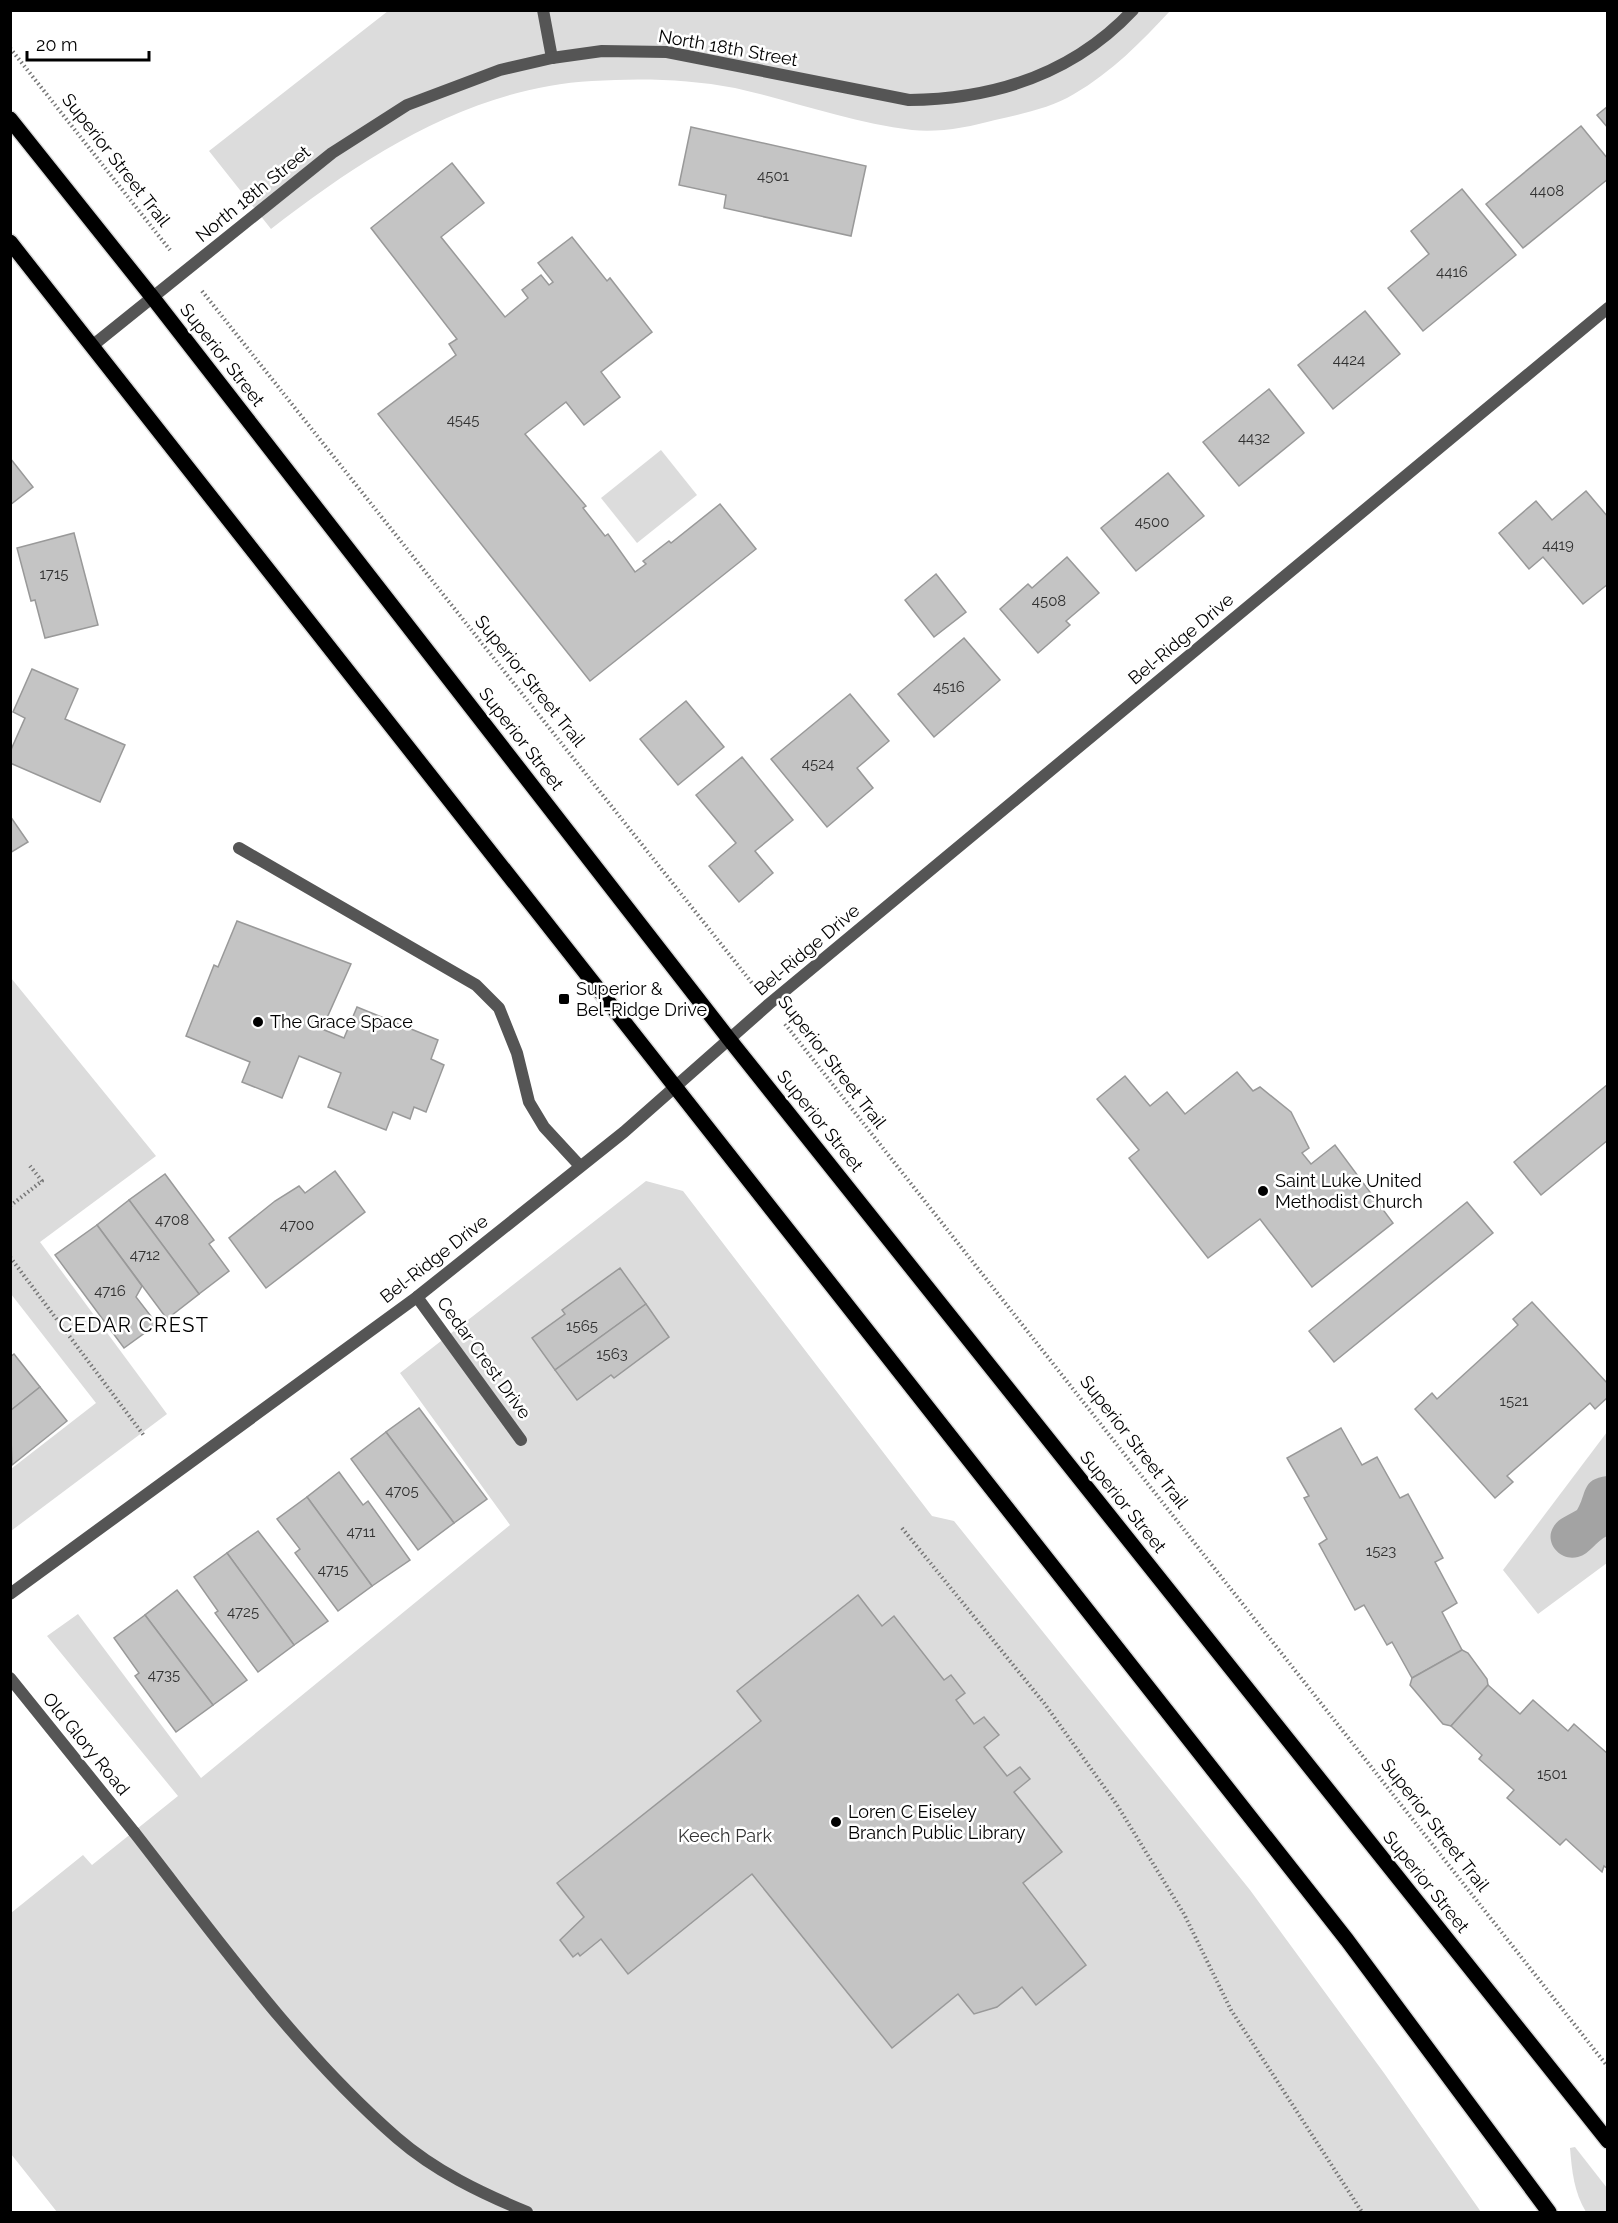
<svg xmlns="http://www.w3.org/2000/svg" width="1618" height="2223" font-family="Raleway,sans-serif">
	<rect width="100%" height="100%" fill="#fff"/>
	<g fill="#dcdcdc">
		<path d="M388 11H1170C1141 42 1112 72 1074 94 1051 108 1021 114 995 120 970 127 938 133 912 130 852 123 793 101 735 88 688 79 640 78 592 81 470 88 365 156 271 229L209 151Z"/>
		<path d="M661 450 697 495 637 543 601 498Z"/>
		<path d="M11 978 156 1156 40 1242 167 1414 11 1531V1469L96 1403 11 1294Z"/>
		<path d="M646 1181 683 1191 932 1516 954 1521 1250 1890 1384 2073 1481 2212H57L11 2154V1913L83 1855 92 1865 178 1796 47 1636 78 1614 201 1778 510 1525 400 1373Z"/>
		<path d="M1607 1432V1563L1538 1614 1503 1570Z"/>
		<path d="M1575 2147 1607 2188V2212H1586C1574 2192 1572 2172 1570 2148Z"/>
	</g>
	<path fill="#a3a3a3" d="M1607 1476V1536C1596 1541 1590 1554 1578 1557 1560 1562 1543 1542 1554 1526 1559 1518 1569 1515 1577 1510 1587 1494 1581 1479 1607 1476Z"/>
	<g fill="#c4c4c4" stroke="#999" stroke-width="1.5">
		<path d="M1608 106V128L1597 115Z"/>
		<path d="M1581 126 1608 159V179L1523 248 1486 204Z"/>
		<path d="M691 127 866 166 851 236 724 208 726 195 679 185Z"/>
		<path d="M452 163 484 203 441 237 505 317 528 298 522 290 541 275 549 285 553 282 538 263 572 237 607 281 610 278 652 332 601 372 620 397 584 425 566 402 525 434 586 506 583 508 605 536 608 534 635 572 646 564 643 561 669 541 671 543 720 504 756 549 590 681 378 414 456 355 449 344 457 339 371 228Z"/>
		<path d="M1462 189 1516 255 1423 331 1388 288 1429 254 1411 231Z"/>
		<path d="M1365 311 1400 354 1333 409 1298 365Z"/>
		<path d="M1269 389 1304 433 1239 486 1203 442Z"/>
		<path d="M10 458 33 487 10 505Z"/>
		<path d="M1168 473 1204 516 1136 571 1101 528Z"/>
		<path d="M1586 491 1608 517V584L1583 604 1543 557 1529 569 1499 533 1536 501 1552 520Z"/>
		<path d="M74 533 98 625 45 638 35 600 31 601 17 548Z"/>
		<path d="M1067 557 1099 593 1066 621 1070 625 1038 653 1000 609 1028 584 1032 588Z"/>
		<path d="M936 574 966 612 934 637 905 600Z"/>
		<path d="M964 638 1000 680 934 737 898 694Z"/>
		<path d="M32 669 78 689 65 719 125 745 100 802 10 763V752L25 718 13 712Z"/>
		<path d="M850 694 889 741 857 768 873 788 827 827 771 759Z"/>
		<path d="M686 701 724 747 678 785 640 739Z"/>
		<path d="M742 757 793 820 755 851 773 873 739 902 709 866 736 843 696 795Z"/>
		<path d="M10 816 28 842 10 853Z"/>
		<path d="M237 921 351 964 322 1029 344 1038 357 1007 438 1040 431 1059 444 1065 426 1112 414 1107 410 1119 393 1112 386 1130 328 1107 341 1073 299 1056 282 1098 242 1082 250 1062 186 1036 214 965 218 967Z"/>
		<path d="M1237 1072 1253 1091 1260 1087 1291 1112 1309 1148 1302 1153 1311 1164 1335 1145 1393 1223 1312 1287 1260 1219 1208 1258 1129 1158 1139 1150 1097 1099 1125 1076 1150 1106 1167 1092 1185 1114Z"/>
		<path d="M1608 1084V1140L1541 1195 1514 1162Z"/>
		<path d="M335 1171 365 1212 266 1288 229 1238 275 1201 299 1186 305 1193Z"/>
		<path d="M165 1174 214 1240 209 1244 229 1271 199 1294 129 1200Z"/>
		<path d="M129 1200 199 1294 167 1319 97 1225Z"/>
		<path d="M1467 1202 1493 1233 1334 1362 1309 1331Z"/>
		<path d="M97 1225 142 1286 136 1297 157 1324 124 1348 55 1255Z"/>
		<path d="M620 1268 646 1304 555 1370 532 1338 565 1314 562 1310Z"/>
		<path d="M1532 1302 1608 1384V1397L1595 1409 1590 1403 1507 1476 1513 1482 1495 1498 1415 1409 1432 1393 1437 1399 1518 1325 1513 1319Z"/>
		<path d="M646 1304 669 1337 614 1378 611 1375 577 1400 555 1370Z"/>
		<path d="M14 1354 40 1387 10 1411V1357Z"/>
		<path d="M40 1387 67 1421 12 1465 10 1411Z"/>
		<path d="M419 1408 487 1499 454 1523 386 1432Z"/>
		<path d="M1341 1428 1362 1465 1377 1457 1400 1498 1408 1494 1443 1558 1435 1562 1457 1603 1442 1612 1462 1650 1412 1678 1392 1642 1387 1645 1364 1605 1355 1610 1319 1544 1327 1539 1304 1498 1309 1496 1287 1458Z"/>
		<path d="M386 1432 454 1523 418 1550 351 1459Z"/>
		<path d="M339 1472 363 1505 368 1501 410 1560 372 1586 307 1497Z"/>
		<path d="M307 1497 372 1586 338 1611 295 1553 300 1549 277 1519Z"/>
		<path d="M258 1531 328 1621 294 1645 227 1553Z"/>
		<path d="M227 1553 294 1645 258 1672 215 1613 218 1611 194 1577Z"/>
		<path d="M177 1590 247 1680 213 1705 145 1615Z"/>
		<path d="M858 1595 882 1626 894 1616 944 1680 951 1675 965 1693 956 1700 974 1724 984 1717 999 1735 984 1747 1007 1776 1020 1767 1030 1779 1014 1792 1062 1852 1023 1883 1086 1965 1036 2005 1022 1987 997 2007 974 2014 958 1994 892 2048 752 1874 628 1974 601 1939 580 1956 578 1953 573 1957 560 1940 584 1917 557 1883 761 1721 737 1691Z"/>
		<path d="M145 1615 213 1705 176 1732 135 1676 139 1673 114 1638Z"/>
		<path d="M1462 1650 1468 1653 1487 1679 1488 1685 1451 1726 1443 1724 1410 1685 1412 1678Z"/>
		<path d="M1488 1685 1520 1714 1533 1700 1568 1731 1574 1724 1608 1754V1869L1604 1866 1602 1872 1566 1839 1560 1845 1507 1798 1514 1790 1479 1759 1482 1755 1451 1726Z"/>
	</g>
	<g fill="none" stroke-linecap="round" stroke-linejoin="round">
		<g stroke="#dbdbdb" stroke-width="18">
			<g id="primary">
				<path d="M10 119 153 298 729 1039 1608 2141"/>
				<path d="M10 242 1347 1940 1549 2212"/>
			</g>
		</g>
		<g stroke="#777" stroke-width="4" stroke-dasharray="1.5 3" stroke-linecap="butt">
			<path d="M10 48 170 250"/>
			<path d="M202 291 752 983"/>
			<path d="M785 1024 1608 2067"/>
			<path d="M10 1206 42 1181 30 1166"/>
			<path d="M10 1257 145 1437"/>
			<path d="M902 1528 1044 1703 1117 1805 1184 1914 1231 2010 1362 2212"/>
		</g>
		<g stroke="#555" stroke-width="12">
			<path d="M543 10 552 58"/>
			<path d="M92 346 332 153 407 105 500 70 552 58 602 51 667 52 909 100C994 99 1073 74 1133 10"/>
			<path d="M239 848 476 985 499 1008 517 1053 529 1102 544 1127 580 1166"/>
			<path d="M417 1297 521 1440"/>
			<path d="M134 1832C216 1937 296 2050 397 2138 435 2171 481 2193 527 2212"/>
		</g>
		<g stroke="#555" stroke-width="12">
			<path d="M10 1594 417 1297 624 1132 769 1004 1608 308"/>
			<path d="M10 1678 134 1832"/>
		</g>
		<use href="#primary" stroke="#000" stroke-width="15"/>
	</g>
	<g fill="#000" stroke="#fff" stroke-width="2">
		<rect x="558" y="993" width="12" height="12" rx="3"/>
		<circle cx="258" cy="1022" r="6"/>
		<circle cx="1263" cy="1191" r="6"/>
		<circle cx="836" cy="1822" r="6"/>
	</g>
	<g text-anchor="middle" stroke-width="5" stroke-linejoin="round" paint-order="stroke">
		<g font-size="15" fill="#313131">
			<text x="773" y="181">4501</text>
			<text x="1547" y="196">4408</text>
			<text x="1452" y="277">4416</text>
			<text x="1349" y="365">4424</text>
			<text x="463" y="425">4545</text>
			<text x="1254" y="443">4432</text>
			<text x="1152" y="527">4500</text>
			<text x="1558" y="550">4419</text>
			<text x="54" y="579">1715</text>
			<text x="1049" y="606">4508</text>
			<text x="949" y="692">4516</text>
			<text x="818" y="769">4524</text>
			<text x="172" y="1225">4708</text>
			<text x="297" y="1230">4700</text>
			<text x="145" y="1260">4712</text>
			<text x="110" y="1296">4716</text>
			<text x="582" y="1331">1565</text>
			<text x="612" y="1359">1563</text>
			<text x="1514" y="1406">1521</text>
			<text x="402" y="1496">4705</text>
			<text x="361" y="1537">4711</text>
			<text x="1381" y="1556">1523</text>
			<text x="333" y="1575">4715</text>
			<text x="243" y="1617">4725</text>
			<text x="164" y="1680">4735</text>
			<text x="1552" y="1779">1501</text>
		</g>
		<g font-size="18" fill="#000" stroke="#fff">
			<text transform="translate(728 48) rotate(10)" y="6">North 18th Street</text>
			<text transform="translate(116 160) rotate(52)" y="6">Superior Street Trail</text>
			<text transform="translate(253 194) rotate(-39)" y="6">North 18th Street</text>
			<text transform="translate(222 355) rotate(52)" y="6">Superior Street</text>
			<text transform="translate(1181 639) rotate(-40)" y="6">Bel-Ridge Drive</text>
			<text transform="translate(530 681) rotate(51)" y="6">Superior Street Trail</text>
			<text transform="translate(521 739) rotate(52)" y="6">Superior Street</text>
			<text transform="translate(807 950) rotate(-40)" y="6">Bel-Ridge Drive</text>
			<text transform="translate(832 1062) rotate(52)" y="6">Superior Street Trail</text>
			<text transform="translate(820 1121) rotate(51)" y="6">Superior Street</text>
			<text transform="translate(434 1259) rotate(-38)" y="6">Bel-Ridge Drive</text>
			<text transform="translate(484 1358) rotate(54)" y="6">Cedar Crest Drive</text>
			<text transform="translate(1134 1442) rotate(52)" y="6">Superior Street Trail</text>
			<text transform="translate(1123 1502) rotate(51)" y="6">Superior Street</text>
			<text transform="translate(86 1744) rotate(51)" y="6">Old Glory Road</text>
			<text transform="translate(1435 1825) rotate(52)" y="6">Superior Street Trail</text>
			<text transform="translate(1426 1882) rotate(51)" y="6">Superior Street</text>
		</g>
		<g font-size="18" fill="#000" stroke="#fff" text-anchor="start">
			<text x="576" y="995">Superior &amp;<tspan x="576" dy="21">Bel‐Ridge Drive</tspan></text>
			<text x="270" y="1028">The Grace Space</text>
			<text x="1275" y="1187">Saint Luke United<tspan x="1275" dy="21">Methodist Church</tspan></text>
			<text x="848" y="1818">Loren C Eiseley<tspan x="848" dy="21">Branch Public Library</tspan></text>
		</g>
		<g font-size="18" fill="#333" stroke="#fff">
			<text x="725" y="1842">Keech Park</text>
		</g>
		<g font-size="20" letter-spacing="1.5" fill="#000" stroke="#fff">
			<text x="134" y="1332">CEDAR CREST</text>
		</g>
	</g>
	<rect width="1618" height="2223" fill="none" stroke="#000000" stroke-width="24"/>
	<path d="M27 51v9h122v-9" fill="none" stroke="#000000" stroke-width="3"/>
	<text x="36" y="51" font-size="18" fill="#000000" stroke="#ffffff" stroke-width="4.5" paint-order="stroke">20 m</text>
</svg>
